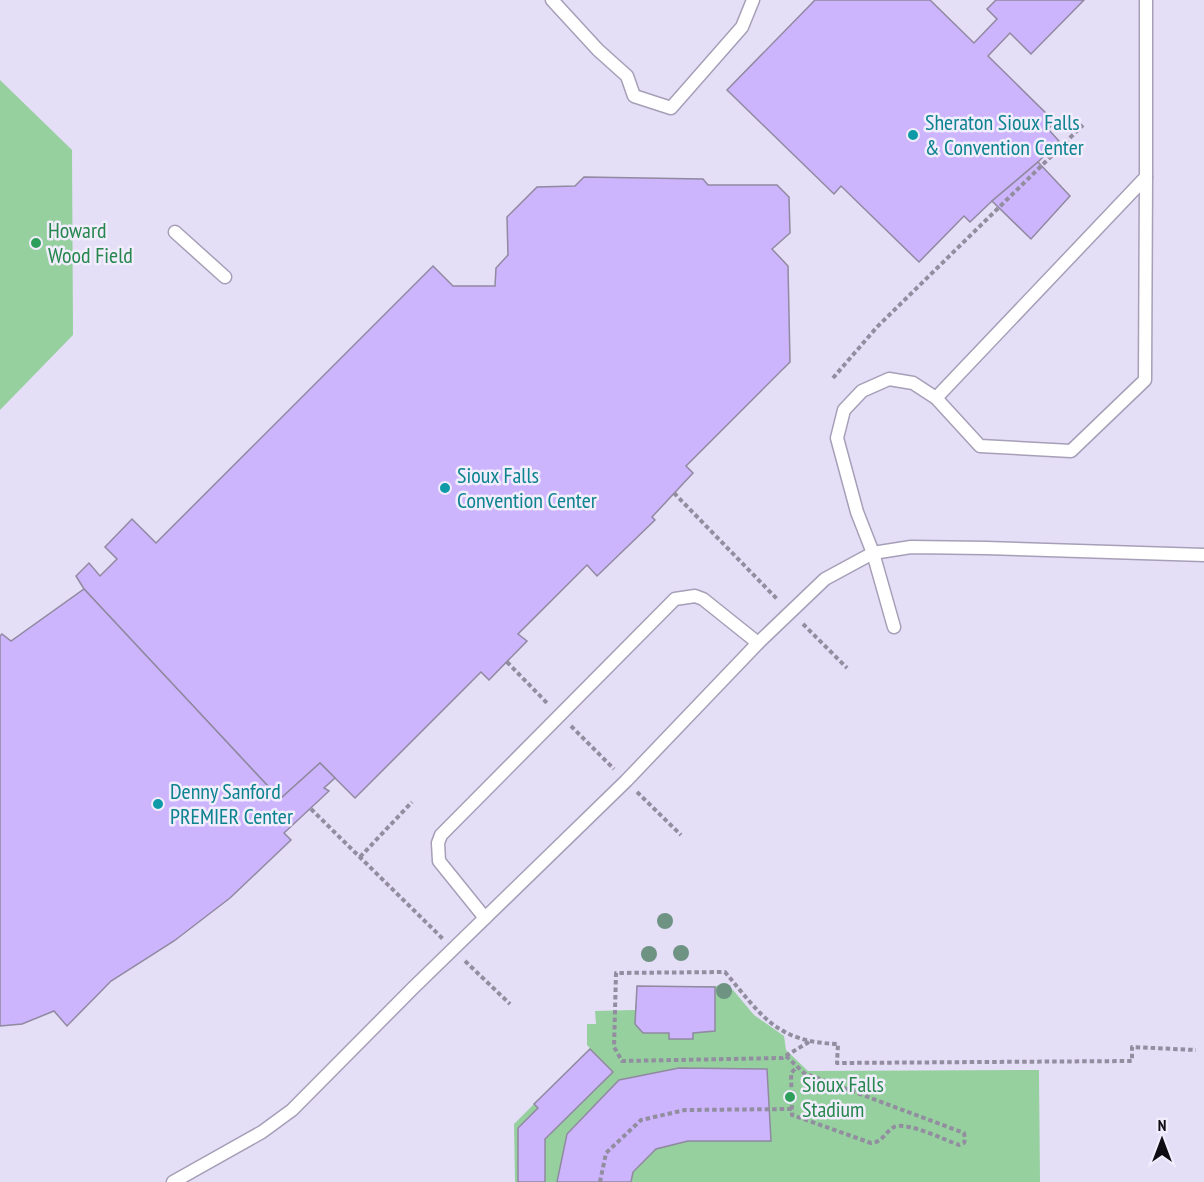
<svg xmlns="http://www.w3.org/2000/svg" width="1204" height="1182" font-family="'PT Sans Narrow',sans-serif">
	<rect width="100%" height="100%" fill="#e5def7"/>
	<g fill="#96d09f">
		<path d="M0 80 72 150 73 335 0 410Z"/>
		<path d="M637 986H727L733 990 754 1015 784 1036 786 1050 808 1071 1039 1070 1040 1182H515L514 1124 590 1048 587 1045V1024H596L595 1011 635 1010V1005H637Z"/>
	</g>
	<g fill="#ccb5fc" stroke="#9089a0" stroke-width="1.5">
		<path d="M815 0H930L974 43 997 19 987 9 996 0H1084L1031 54 1010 33 988 56 1055 122 1048 129 1059 141 1038 162 992 201 970 222 964 216 919 262 841 186 834 194 727 90Z"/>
		<path d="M1038 162 1070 196 1031 239 992 201Z"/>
		<path d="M584 177 703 179 708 185H777L789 197 790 233 772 249 788 266 790 362 686 466 693 473 652 517 655 520 597 576 587 565 518 634 527 641 489 680 481 672 355 798 320 763 280 799 84 589 76 576 89 563 100 576 117 559 105 547 132 519 156 543 433 266 453 286H495L496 268 508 255 507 217 537 187 575 186Z"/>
		<path d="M84 589 280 799 320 763 335 778 324 788 329 791 284 833 291 840 230 898 174 941 111 981 67 1026 54 1011 22 1024 0 1026V636L2 634 11 641Z"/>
		<path d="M637 986 715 987V1031L693 1033V1039H669V1033H643L635 1024Z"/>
		<path d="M590 1049 613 1072 545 1139V1182H518V1128L538 1108 534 1104Z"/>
		<path d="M679 1068 767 1069 771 1141H688L656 1149 633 1172 631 1182H557L567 1134 619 1080Z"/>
	</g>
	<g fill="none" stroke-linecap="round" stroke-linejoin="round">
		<g stroke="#a69fb7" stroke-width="15">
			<g id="lane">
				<path d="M552 0 598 50 627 76 634 96 671 108 742 27 753 0"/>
				<path d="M175 232 225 277"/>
				<path d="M936 398 980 446 1071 451 1145 380 1146 177"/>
				<path d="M894 627 873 553 857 512 837 438 844 410 862 391 889 379 913 383 936 398 1146 177V0"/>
				<path d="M485 918 439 861 438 843 441 835 675 599 695 596 703 599 758 643"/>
				<path d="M173 1182 262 1132 292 1110 413 988 626 781 758 643 825 579 873 553 911 547 986 548 1204 555"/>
			</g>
		</g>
		<g stroke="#928d9f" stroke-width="4" stroke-dasharray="4.5 3" stroke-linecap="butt">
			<path d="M833 378 877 327 1083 125"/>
			<path d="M674 493 778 600"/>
			<path d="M803 624 847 668"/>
			<path d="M507 662 548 704"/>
			<path d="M571 726 614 769"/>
			<path d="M637 792 681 835"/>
			<path d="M311 809 443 939"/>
			<path d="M360 857 412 802"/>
			<path d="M465 961 510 1004"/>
			<path d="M809 1042 782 1058 622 1061 614 1047 616 973 725 972C762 1016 776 1042 838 1044L837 1063 1132 1061V1047L1196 1050"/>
			<path d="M786 1056 804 1073 964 1133 965 1139 964 1143 959 1145C945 1140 906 1121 894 1127 885 1132 883 1142 871 1143L792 1115 791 1073 797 1067"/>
			<path d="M600 1182 606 1153 641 1120 685 1110 792 1109"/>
		</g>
		<use href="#lane" stroke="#fff" stroke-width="12"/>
	</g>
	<g fill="#6e9383">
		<circle cx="665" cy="921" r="8"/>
		<circle cx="681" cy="953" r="8"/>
		<circle cx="649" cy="954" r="8"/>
		<circle cx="724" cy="991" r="8"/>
	</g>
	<g fill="#0f9aa8" stroke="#f1edfc" stroke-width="2">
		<circle cx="913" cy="135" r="6"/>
		<circle cx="445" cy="488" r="6"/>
		<circle cx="158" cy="804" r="6"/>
	</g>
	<g fill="#2e9e5b" stroke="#f1edfc" stroke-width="2">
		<circle cx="36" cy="243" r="6"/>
		<circle cx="790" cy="1097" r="6"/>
	</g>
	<g text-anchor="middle" stroke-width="5" stroke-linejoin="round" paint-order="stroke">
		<g font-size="22" fill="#0d838f" stroke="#f1edfc" text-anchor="start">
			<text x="925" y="130">Sheraton Sioux Falls<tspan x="925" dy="25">&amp; Convention Center</tspan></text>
			<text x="457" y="483">Sioux Falls<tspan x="457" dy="25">Convention Center</tspan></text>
			<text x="170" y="799">Denny Sanford<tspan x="170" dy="25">PREMIER Center</tspan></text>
		</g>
		<g font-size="22" fill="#27864d" stroke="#f1edfc" text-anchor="start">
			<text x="48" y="238">Howard<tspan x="48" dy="25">Wood Field</tspan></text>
			<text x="802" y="1092">Sioux Falls<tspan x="802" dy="25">Stadium</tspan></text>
		</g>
	</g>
	<g transform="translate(1162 1140)" stroke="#f1edfc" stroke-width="4.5" paint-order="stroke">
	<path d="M0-4.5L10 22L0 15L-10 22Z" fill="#0f0c14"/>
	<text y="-9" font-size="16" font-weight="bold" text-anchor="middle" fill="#0f0c14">N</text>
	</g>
</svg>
